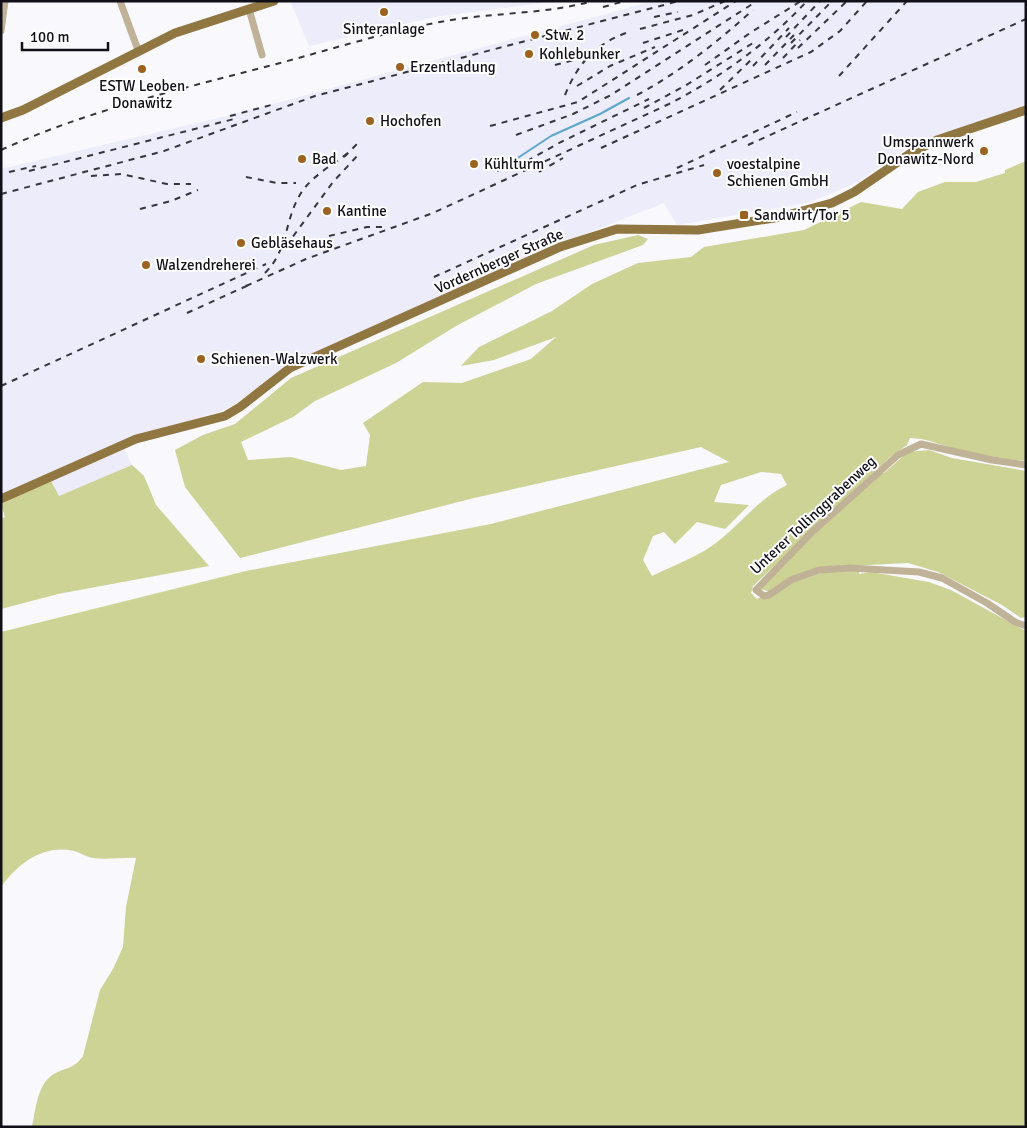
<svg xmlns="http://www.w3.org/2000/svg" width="1027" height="1128" font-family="Signika,sans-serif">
	<rect width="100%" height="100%" fill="#f8f8fd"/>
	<g fill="#edecfa">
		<path d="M295 1H557L435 17 309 46 291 3Z"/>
		<path d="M654 1H1026V105L907 148 858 182 808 203 677 225 664 203 527 257 408 313 280 370 234 405 218 412 185 422 1 495V169L235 114Z"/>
		<path d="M124 448 132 465 58 497 51 481Z"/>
	</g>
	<g fill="#cdd295" fill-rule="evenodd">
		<path d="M1026 161V461C1002 459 974 456 952 448 935 443 929 439 910 438L907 445 890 457 753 586 751 593 757 599 782 586 824 572 859 571V574L871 572 929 582 951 590 1026 631V1127H32C36 1109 37 1084 54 1074 67 1067 74 1069 83 1056L100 990 113 969 123 947 126 907 136 858C122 857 107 860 93 858 87 857 81 853 74 851 44 844 18 863 1 887V632L246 571 491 524 729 462 701 447 474 498 240 558 185 487 175 450 203 435 235 424 291 378 594 245 638 235 648 239 643 245 536 284 456 326 396 363 315 401 293 417 241 442 248 460 291 457 341 470 366 466 370 435 363 423 423 382 462 383 531 359 556 337 494 360 461 366 479 347 552 311 592 284 638 263 691 257 704 247 804 230 861 202 902 209 918 192 945 182H976L1005 173V170ZM761 472 781 474 787 485C760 498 743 521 721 539 701 556 674 565 652 576L643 560 653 536 664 532 675 544 697 522 725 529 749 505 714 502 721 485Z"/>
		<path d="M929 450 952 458 1026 471V617L1021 618 1002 605 938 572 908 563 829 567 770 592 761 589V586L790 556 881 473H884L908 452Z"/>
		<path d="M132 465 144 476 156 505 209 566 58 594 1 609V519L5 517 1 504 51 481 59 496Z"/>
	</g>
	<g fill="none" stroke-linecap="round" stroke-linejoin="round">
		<path stroke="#5da6cd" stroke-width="2" d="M498 171 551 136 600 114 629 98"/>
		<g stroke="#c0b296" stroke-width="7">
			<path d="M120 1 138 50"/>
			<path d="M249 9 262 55"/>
			<path d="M1 31 5 1"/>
			<path d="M1026 465 992 460 921 444 898 455 811 533 756 590 764 596 769 595 791 580 819 570 850 568 919 572 942 578 987 603 1015 622 1026 626"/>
		</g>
		<g stroke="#907641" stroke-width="9">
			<path d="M1 118 23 110 175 33 274 1"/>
			<path d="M1 499 136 439 225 416 240 407 290 368 560 247 617 229 698 230 780 217 832 203 854 192 911 153 937 140 1026 110"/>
		</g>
		<g stroke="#36353e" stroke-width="2" stroke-dasharray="6 6" stroke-linecap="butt">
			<path d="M603 7 625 1"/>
			<path d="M654 17 678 12"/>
			<path d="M640 29 693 15 725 1"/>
			<path d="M786 37 820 1"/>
			<path d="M643 43 683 30"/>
			<path d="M791 43 832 1"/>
			<path d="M798 48 847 1"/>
			<path d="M783 58 800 40"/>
			<path d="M555 65 604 52"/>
			<path d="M705 65 750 33 801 1"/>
			<path d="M765 65 794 35"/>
			<path d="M753 66 789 28"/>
			<path d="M839 76 907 1"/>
			<path d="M577 86 610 66 655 47"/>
			<path d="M720 90 754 57"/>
			<path d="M565 95C578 63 596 43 629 32"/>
			<path d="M637 95C680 72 717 42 753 10"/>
			<path d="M644 108 688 84 753 43"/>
			<path d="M230 116 271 105"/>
			<path d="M490 126 578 102 736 1"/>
			<path d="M516 135 573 114 611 95 757 1"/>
			<path d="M748 145 1026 19"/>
			<path d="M601 148 811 52 840 31 867 1"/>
			<path d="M1 150C84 112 173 91 261 68 320 53 380 33 440 22 491 12 543 15 593 1"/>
			<path d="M344 157 357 144"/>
			<path d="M527 161 561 142 649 99"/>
			<path d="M677 168 797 112"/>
			<path d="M29 171 238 118"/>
			<path d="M9 172 36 166"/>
			<path d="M539 172 563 158"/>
			<path d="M91 176 121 174 167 184H191"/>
			<path d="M246 177 277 183H296"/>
			<path d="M1 194 164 151 315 96 679 1"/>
			<path d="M140 209 171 201 198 190"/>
			<path d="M329 236 367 227H383"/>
			<path d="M286 246 333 182 359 154"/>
			<path d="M265 273C289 249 284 220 301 193 311 177 332 165 348 153"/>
			<path d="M434 277 637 185 704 165"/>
			<path d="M246 286 306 259 433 213 669 104C721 77 767 44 807 1"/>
			<path d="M187 313 251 284"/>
			<path d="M1 386 266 264"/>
		</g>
	</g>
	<g fill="#9b631f" stroke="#fff" stroke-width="2">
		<circle cx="384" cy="12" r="5"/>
		<circle cx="535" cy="35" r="5"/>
		<circle cx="529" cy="54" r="5"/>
		<circle cx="400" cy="67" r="5"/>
		<circle cx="142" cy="69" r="5"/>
		<circle cx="370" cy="121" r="5"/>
		<circle cx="984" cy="151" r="5"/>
		<circle cx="302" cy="159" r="5"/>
		<circle cx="474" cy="164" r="5"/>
		<circle cx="717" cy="173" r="5"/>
		<circle cx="327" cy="211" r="5"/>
		<rect x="739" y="210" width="10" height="10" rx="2.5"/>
		<circle cx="241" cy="243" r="5"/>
		<circle cx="146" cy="265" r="5"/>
		<circle cx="201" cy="359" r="5"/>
	</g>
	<g text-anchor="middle" stroke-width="4" stroke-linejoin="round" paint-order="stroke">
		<g font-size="15" fill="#111019" stroke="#fff" text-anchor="start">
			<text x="384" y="34" text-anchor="middle">Sinteranlage</text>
			<text x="545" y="40">Stw. 2</text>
			<text x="539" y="59">Kohlebunker</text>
			<text x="410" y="72">Erzentladung</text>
			<text x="142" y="91" text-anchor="middle">ESTW Leoben<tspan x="142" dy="17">Donawitz</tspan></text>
			<text x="380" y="126">Hochofen</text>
			<text x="974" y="147" text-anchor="end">Umspannwerk<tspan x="974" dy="17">Donawitz-Nord</tspan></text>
			<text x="312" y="164">Bad</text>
			<text x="484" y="169">Kühlturm</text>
			<text x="727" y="169">voestalpine<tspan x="727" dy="17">Schienen GmbH</tspan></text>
			<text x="337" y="216">Kantine</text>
			<text x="754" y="220">Sandwirt/Tor 5</text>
			<text x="251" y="248">Gebläsehaus</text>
			<text x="156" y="270">Walzendreherei</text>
			<text x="211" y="364">Schienen-Walzwerk</text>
		</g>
		<g font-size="15" fill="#111019" stroke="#fff">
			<text transform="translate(499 261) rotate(-24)" y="5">Vordernberger Straße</text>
			<text transform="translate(813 515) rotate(-43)" y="5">Unterer Tollinggrabenweg</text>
		</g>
	</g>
	<rect width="1027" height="1128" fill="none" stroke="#111019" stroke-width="5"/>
	<path d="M22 42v8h86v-8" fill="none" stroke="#111019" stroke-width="2.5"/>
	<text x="30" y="42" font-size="15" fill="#111019" stroke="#ffffff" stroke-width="4" paint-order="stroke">100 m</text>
</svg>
